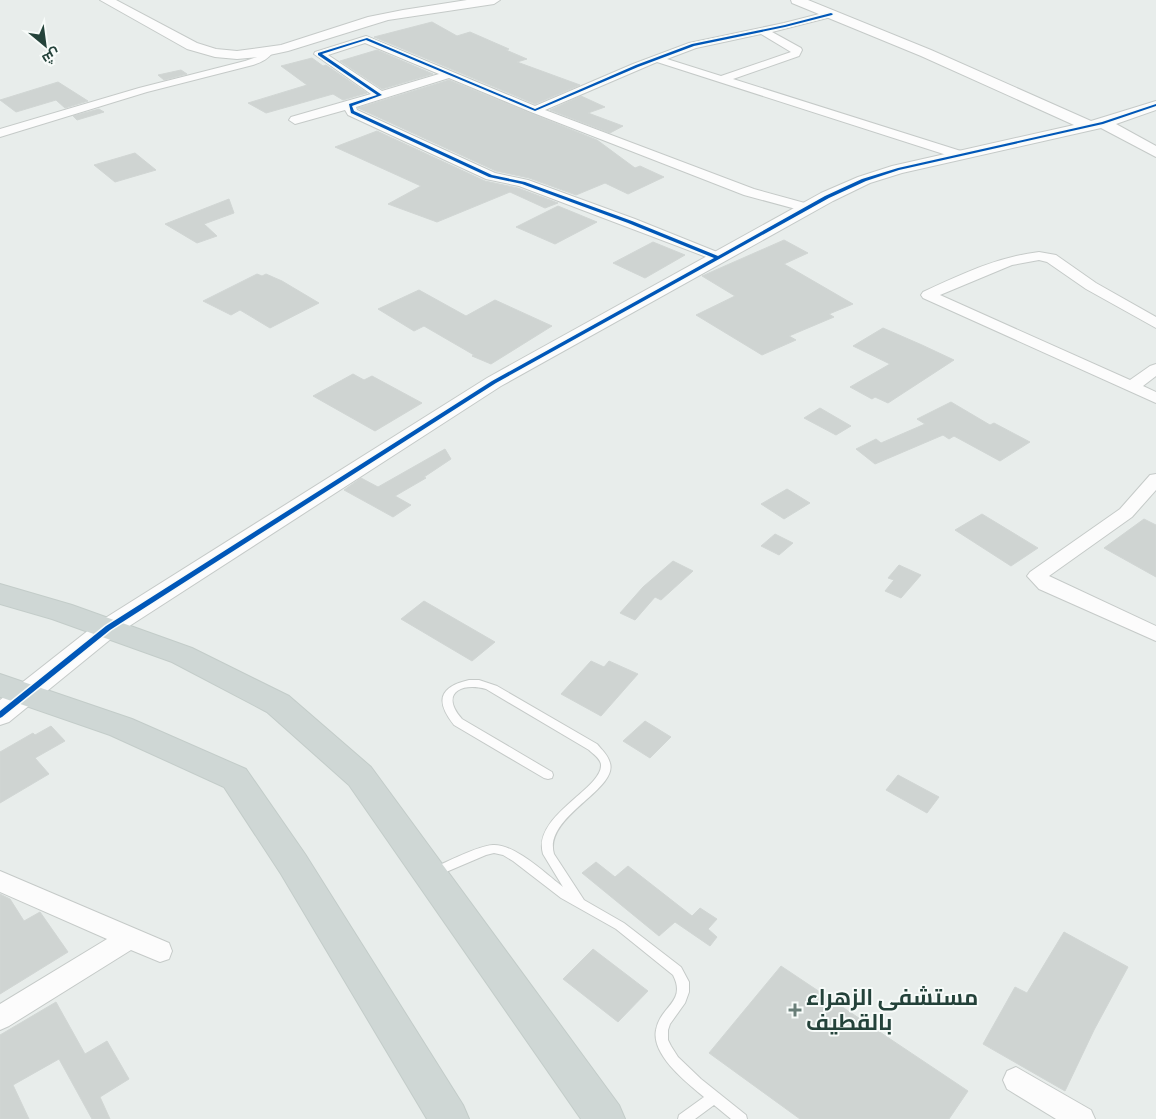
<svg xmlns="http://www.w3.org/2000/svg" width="1156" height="1119" font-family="'Exo 2',Cairo,sans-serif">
	<rect width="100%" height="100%" fill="#e8edeb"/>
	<g fill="#cfd4d2" stroke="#d1d6d4">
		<path d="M432 22 457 36 470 32 509 49 506 50 527 59 517 62 580 85 535 104 374 37Z"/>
		<path d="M377 50 433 74 382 89 340 61Z"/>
		<path d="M312 58 323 66 326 65 367 93 343 100 333 94 266 113 248 103 307 85 281 66Z"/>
		<path d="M181 70 187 74 164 80 158 75Z"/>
		<path d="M449 80 597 140 635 168 640 166 664 177 628 194 605 183 576 195 529 178 496 171 358 108Z"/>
		<path d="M58 82 88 101 65 108 56 100 16 112 0 100Z"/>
		<path d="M581 96 605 107 588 113 623 126 610 133 550 110Z"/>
		<path d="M99 109 104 112 77 120 73 116Z"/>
		<path d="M377 131 485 181 518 188 558 203 545 208 510 192 437 222 388 204 421 186 335 147Z"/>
		<path d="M135 153 156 170 115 182 94 165Z"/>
		<path d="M229 199 234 213 204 224 217 236 197 243 165 224Z"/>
		<path d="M558 206 597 222 555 244 516 227Z"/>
		<path d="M784 240 808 253 784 264 853 304 829 314 834 317 789 336 796 340 762 355 696 315 735 296 702 276Z"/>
		<path d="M653 242 685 255 645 278 613 263Z"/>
		<path d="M257 274 262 276 266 274 282 281 319 303 270 328 240 310 231 315 203 301Z"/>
		<path d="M419 290 466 316 495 300 552 326 491 364 472 356 474 355 424 326 414 331 378 309Z"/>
		<path d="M883 328 922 345 954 360 888 403 875 397 872 399 850 387 890 364 853 346Z"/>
		<path d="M353 374 364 380 372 376 422 403 375 431 313 396Z"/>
		<path d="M951 402 990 425 994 423 1030 442 1000 461 954 436 949 439 943 435 875 464 856 449 876 439 881 443 925 424 917 419Z"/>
		<path d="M820 408 851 426 836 435 804 418Z"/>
		<path d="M445 449 451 459 424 477 426 478 395 496 411 505 393 517 344 490 361 478 378 487Z"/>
		<path d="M787 489 810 503 784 519 761 504Z"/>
		<path d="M982 514 1038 548 1011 566 955 530Z"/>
		<path d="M1144 519 1156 525V577L1104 548Z"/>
		<path d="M775 534 793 543 779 555 761 546Z"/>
		<path d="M673 561 693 571 661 600 655 597 635 620 620 613 643 587Z"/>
		<path d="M899 565 921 575 901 598 885 591 894 580 888 578Z"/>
		<path d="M424 601 495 642 472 661 401 619Z"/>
		<path d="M591 661 604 667 609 661 638 674 601 716 561 694Z"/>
		<path d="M645 721 671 737 650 758 623 741Z"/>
		<path d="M51 726 65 741 35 758 49 774 0 803V752L33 733 35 735Z"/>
		<path d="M898 775 939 797 927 813 886 790Z"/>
		<path d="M596 862 615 877 628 866 692 916 700 908 717 919 708 929 717 937 710 946 675 922 659 936 582 873Z"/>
		<path d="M0 894 10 899 24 921 40 912 68 952 0 994Z"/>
		<path d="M1064 932 1128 967 1094 1030 1065 1091 983 1044 1015 987 1027 993Z"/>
		<path d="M593 949 648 991 618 1022 563 979Z"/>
		<path d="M781 966 968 1091 949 1119H800L709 1053Z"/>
		<path d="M56 1002 85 1054 107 1041 129 1079 100 1097 110 1119H92L59 1059 13 1085 29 1119H0V1035Z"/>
	</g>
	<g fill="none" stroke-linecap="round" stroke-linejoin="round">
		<g stroke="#c5cac8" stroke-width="2">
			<path id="service" d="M469 680H479L497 686 597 744C602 750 608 755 610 763 618 790 543 817 554 854L584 900 624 923 681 967 689 982V992L685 1003 670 1024 668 1030V1040L671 1046 678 1057 701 1079 746 1115 747 1119H731L714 1105 695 1119H678L679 1115 704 1097C687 1083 651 1055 656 1030 660 1006 687 1002 673 975L616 929 561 898 513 861 503 855 494 853 486 855 439 875 435 877 431 875 429 872 431 869C447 862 477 846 493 845 515 844 546 874 563 887L543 854C532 816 602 789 601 765 601 759 593 754 589 750L486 689C460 682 440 694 462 719L552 772 553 775 552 778 548 779 544 778 454 725C435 701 439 687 469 680Z"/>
		</g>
		<g stroke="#c5cac8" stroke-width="2">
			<g id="minor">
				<path d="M831 11 835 12 836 14 835 16 772 32 801 48 802 50 799 56 733 79 964 152 966 155 964 158H956L657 62 545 110 754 189 812 205 814 208 812 211 807 212 744 195 531 112 449 78 356 107 357 110 495 173 528 180 635 219 722 254 724 257 722 260 717 261 519 186 486 179 348 115 345 110 295 124 289 120 291 117 371 94 314 54 315 52 366 36 535 106 633 64 689 43 784 23ZM761 34 791 52 721 76 667 59 696 48ZM365 43 439 74 382 91 328 55Z"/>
				<path d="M269 48 274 51C268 59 262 62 253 65L147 92 0 137V129L139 88 245 61 257 57 265 49Z"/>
				<path d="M1039 252 1056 255 1096 283 1156 317V328L1086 289 1047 262 1039 260 1012 265 940 295 1130 380 1150 366 1156 364V376L1143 386 1156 392V403L923 298 921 295 923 292C960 275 997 257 1039 252Z"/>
				<path d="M1156 474V490L1132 517 1049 576 1156 626V641L1039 589 1027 576 1030 572 1120 509 1150 475Z"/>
				<path d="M0 871 169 943 172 951 169 959 160 962 131 950 9 1026 0 1030V1004L107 939 0 892Z"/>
				<path d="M1016 1067 1091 1110 1095 1119H1056L1007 1089 1003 1080 1007 1071Z"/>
			</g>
		</g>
		<g stroke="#c5cac8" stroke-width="2">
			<g id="tertiary">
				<path d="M100 0H116L197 43 216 49 237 51 281 45 368 17 403 10 467 0H500L494 4 388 20 288 51 260 57 237 59 215 57 187 49Z"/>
				<path d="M791 0H808L931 50 1091 121 1156 101V110L1116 124 1156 146V157L1101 128 902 173 870 183 833 201 501 386 117 634 9 722 0 725V700L99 622 487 378 821 193 858 177 892 166 1074 125 921 56 792 3Z"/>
			</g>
		</g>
		<g stroke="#c3ccc9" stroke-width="2">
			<g id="primary">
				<path d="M0 584 72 605 192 648 289 696 371 767 619 1105 625 1119H581L349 785 267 712 172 662 52 619 0 604Z"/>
				<path d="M0 674 132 719 246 769 305 854 463 1105 469 1119H427L281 874 224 787 110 735 0 697Z"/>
			</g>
		</g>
		<use href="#service" fill="#fcfcfc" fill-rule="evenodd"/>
		<use href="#minor" fill="#fcfcfc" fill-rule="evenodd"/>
		<use href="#tertiary" fill="#fcfcfc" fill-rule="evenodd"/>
		<use href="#primary" fill="#cfd7d5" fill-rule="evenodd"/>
		<g stroke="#f7fbf9" stroke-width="3">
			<path id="cycleway" d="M831 13 833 14 832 15 785 27 694 46 638 67 535 111 366 40 322 54 382 95 352 106 354 111 492 175 525 182 632 221 718 256 825 196 862 179 898 168 1102 122 1156 104V106L1103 124 899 170 866 181 829 198 496 383 110 630 2 717 0 718V711L106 626 492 381 714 258 628 223 522 184 489 177 351 113 349 104 377 95 318 55V53L367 38 535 109 636 65 692 44 785 25Z"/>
		</g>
		<use href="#cycleway" fill="#0057b8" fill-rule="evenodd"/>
	</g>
	<path fill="#697e78" stroke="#f7fbf9" stroke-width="2" d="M792.5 1002.5h5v5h5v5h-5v5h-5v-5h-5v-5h5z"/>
	<g text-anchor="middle" stroke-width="4" stroke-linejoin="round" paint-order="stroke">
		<g font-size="22" font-weight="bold" fill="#24423a" stroke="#f7fbf9" text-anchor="start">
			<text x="806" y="1005">مستشفى الزهراء<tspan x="806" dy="25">بالقطيف</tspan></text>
		</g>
	</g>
	<g transform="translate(45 45) rotate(151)" stroke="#f7fbf9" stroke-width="4" paint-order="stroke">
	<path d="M0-4L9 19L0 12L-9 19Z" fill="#24423a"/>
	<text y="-8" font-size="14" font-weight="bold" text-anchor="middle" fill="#24423a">ش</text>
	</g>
</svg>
